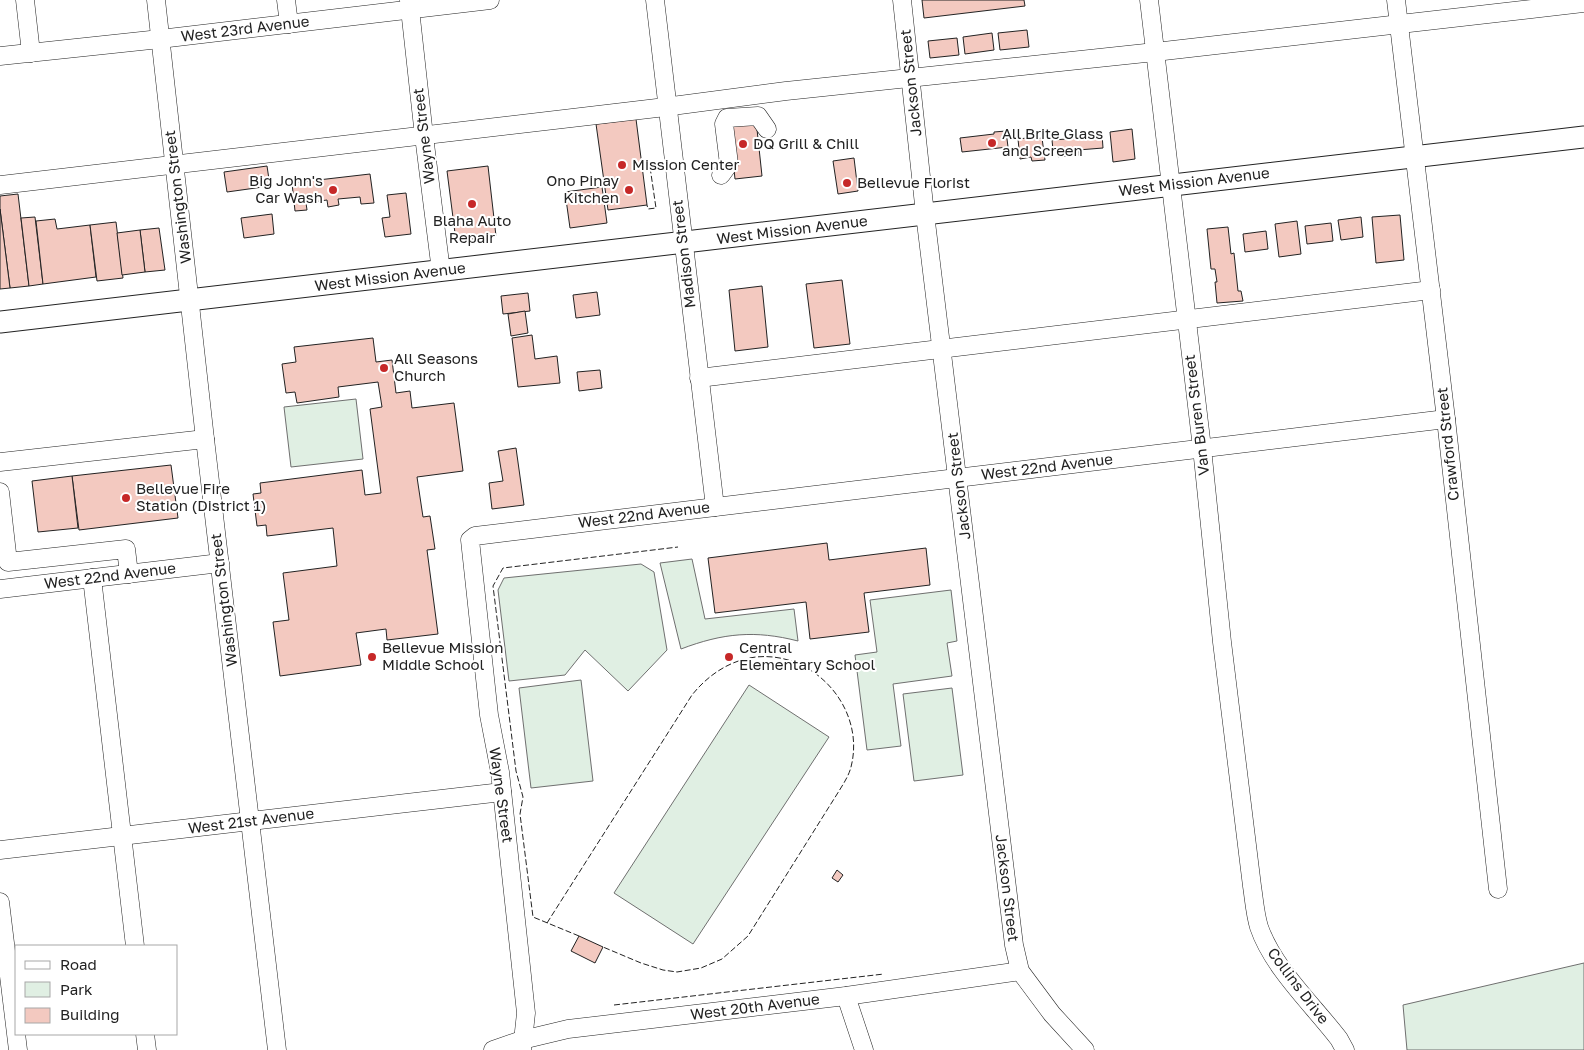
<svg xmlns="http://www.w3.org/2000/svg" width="1584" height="1050" font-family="'Golos Text',sans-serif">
	<rect width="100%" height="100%" fill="#fff"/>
	<g fill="#e0efe3" stroke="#6f6f6f">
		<path d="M356 399 363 459 291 467 284 407Z"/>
		<path d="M692 559 705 619 794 609 798 641C755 630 723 633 681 649L660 563Z"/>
		<path d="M641 564 654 572 667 650 628 691 585 650 565 675 509 681 498 590 504 578Z"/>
		<path d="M951 590 957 641 947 643 952 676 893 684 901 746 867 750 855 655 877 652 870 600Z"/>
		<path d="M581 680 593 781 531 788 519 688Z"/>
		<path d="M749 685 829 737 693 944 614 893Z"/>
		<path d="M952 688 963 775 914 781 903 694Z"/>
		<path d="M1584 963V1050H1407L1403 1005Z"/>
	</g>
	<g fill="#f3c9c0" stroke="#222">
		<path d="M922 0H1024L1025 6 924 18Z"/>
		<path d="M1027 30 1029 47 1000 50 998 33Z"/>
		<path d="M992 33 994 50 965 54 963 37Z"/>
		<path d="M957 38 959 55 930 58 928 41Z"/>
		<path d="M636 119 647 205 608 210 596 124Z"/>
		<path d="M756 120 762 176 735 179 729 123Z"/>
		<path d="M1132 129 1135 159 1113 162 1110 132Z"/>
		<path d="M1006 131 1008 147 962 152 960 138 994 134V132Z"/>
		<path d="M1089 132 1090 135 1102 134 1103 148 1078 150 1079 155 1058 157 1057 150H1053L1052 140 1067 139V137L1073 136V134Z"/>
		<path d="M1027 138V140L1042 138 1045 160 1032 161 1031 157 1020 159 1018 139Z"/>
		<path d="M854 158 858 191 838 194 833 161Z"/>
		<path d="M267 166 270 186 227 192 224 172Z"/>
		<path d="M488 166 496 236 456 241 447 171Z"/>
		<path d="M370 174 374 203 361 204 360 197 338 199 339 205 328 207 327 200 306 203 307 210 295 211 292 183Z"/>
		<path d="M602 187 607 223 570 228 565 192Z"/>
		<path d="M406 193 411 234 385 237 382 218 390 217 387 195Z"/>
		<path d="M18 194 29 286 10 288 0 209V196Z"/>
		<path d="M0 209 10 288 0 289Z"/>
		<path d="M272 214 274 234 244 238 241 218Z"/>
		<path d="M1400 215 1404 260 1376 263 1372 217Z"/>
		<path d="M35 217 43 284 29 286 21 218Z"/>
		<path d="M1361 217 1363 237 1341 240 1338 220Z"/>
		<path d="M55 219 57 229 90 225 96 277 43 284 36 221Z"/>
		<path d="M1297 221 1301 254 1279 257 1275 224Z"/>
		<path d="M116 222 123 278 97 281 90 225Z"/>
		<path d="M1331 223 1333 241 1307 244 1305 226Z"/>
		<path d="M1228 227 1231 254 1234 253 1238 291H1241L1243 301 1217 303 1215 282H1217L1215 269H1211L1207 229Z"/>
		<path d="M159 228 165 270 145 272 140 230Z"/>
		<path d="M140 230 145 272 122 275 117 233Z"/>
		<path d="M1266 231 1268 249 1245 252 1243 234Z"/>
		<path d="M842 280 850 344 814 348 806 284Z"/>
		<path d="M762 286 768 347 735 351 729 290Z"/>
		<path d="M597 292 600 315 576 318 573 295Z"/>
		<path d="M528 293 530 311 503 314 501 296Z"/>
		<path d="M525 311 528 333 511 336 508 314Z"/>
		<path d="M532 335 535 359 557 356 560 383 518 387 512 338Z"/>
		<path d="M373 338 376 362 392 360 396 393 410 391 412 408 454 403 463 471 417 477 423 517 430 516 435 549 427 550 438 634 387 640 386 629 356 633 361 665 280 676 273 622 289 620 283 573 337 566 333 528 267 536 266 525 257 526 253 494 261 493 260 483 362 470 365 495 381 493 370 409 382 407 378 382 338 387 339 397 297 403 295 392 286 393 282 364 296 362 294 347Z"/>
		<path d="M600 370 602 388 579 391 577 372Z"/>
		<path d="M516 448 524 505 492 509 489 483 503 481 498 451Z"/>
		<path d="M171 465 178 518 79 530 72 476Z"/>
		<path d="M72 476 78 528 38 532 32 481Z"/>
		<path d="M827 543 829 560 926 548 930 585 864 593 869 632 810 639 806 602 715 613 708 558Z"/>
		<path d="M837 870 843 875 838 882 832 878Z"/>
		<path d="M579 936 603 947 595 963 571 951Z"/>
	</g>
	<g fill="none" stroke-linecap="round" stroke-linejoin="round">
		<g stroke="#222" stroke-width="19">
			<g id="minor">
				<path d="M25 0 31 53"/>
				<path d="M156 0 205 439 277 1050"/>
				<path d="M286 0 289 24"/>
				<path d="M409 0 424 136 441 271"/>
				<path d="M655 0 715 507"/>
				<path d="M902 0 925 214 1014 945 1020 971 1052 1014 1085 1050"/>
				<path d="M1149 0 1202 448 1222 642 1252 886C1254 899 1255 914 1259 927 1273 968 1313 1005 1339 1039L1345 1050"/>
				<path d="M1396 0 1446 419 1498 889"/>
				<path d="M0 56 160 39 490 0"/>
				<path d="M721 175 729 164 724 124 727 118 758 116 767 129"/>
				<path d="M0 185 657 108 786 91 1155 52 1584 3"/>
				<path d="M699 378 1431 290"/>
				<path d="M0 462 205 439"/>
				<path d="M0 492 8 562 126 549 129 574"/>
				<path d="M92 578 135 946"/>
				<path d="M0 589 220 563"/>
				<path d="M0 850 502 792"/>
				<path d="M0 902 18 1050"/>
				<path d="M846 996 864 1050"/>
				<path d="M145 1034 147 1050"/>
				<path d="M493 1050 522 1040 568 1029 846 996 1020 971"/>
				<path d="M522 1050 526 1013 500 772 489 715 470 540 475 536 1446 419"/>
			</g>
		</g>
		<g stroke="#222" stroke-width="23">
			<path id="major" d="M0 322 1584 137"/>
		</g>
		<use href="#minor" stroke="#fff" stroke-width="18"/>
		<use href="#major" stroke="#fff" stroke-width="21"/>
		<g stroke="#222" stroke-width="1" stroke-dasharray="6 2.5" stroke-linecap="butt">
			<path d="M642 167H650L656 208 648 209 647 205"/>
			<path d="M547 923 692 695C708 675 730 660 756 657 815 651 866 709 851 767 849 775 844 783 839 791L748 936 722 959 701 968 677 972 663 970 641 963 603 947"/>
			<path d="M579 936 533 917 520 814 523 797 516 771 493 586 503 568 678 547"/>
			<path d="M614 1005 884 974"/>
		</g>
	</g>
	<g fill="#c62828" stroke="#fff" stroke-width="2">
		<circle cx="992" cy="143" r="5"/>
		<circle cx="743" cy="144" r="5"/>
		<circle cx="622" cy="165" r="5"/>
		<circle cx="847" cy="183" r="5"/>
		<circle cx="333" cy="190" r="5"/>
		<circle cx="629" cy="190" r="5"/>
		<circle cx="472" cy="204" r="5"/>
		<circle cx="384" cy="368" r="5"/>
		<circle cx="126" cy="498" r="5"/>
		<circle cx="372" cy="657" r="5"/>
		<circle cx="729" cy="657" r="5"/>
	</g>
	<g text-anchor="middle" stroke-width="4" stroke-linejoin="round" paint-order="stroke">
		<g font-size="15" fill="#222" stroke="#fff">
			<text transform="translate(245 29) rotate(-7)" y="5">West 23rd Avenue</text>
			<text transform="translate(911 83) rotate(-96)" y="5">Jackson Street</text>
			<text transform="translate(424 136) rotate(-97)" y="5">Wayne Street</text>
			<text transform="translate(1194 182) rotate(-7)" y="5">West Mission Avenue</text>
			<text transform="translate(178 197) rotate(-97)" y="5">Washington Street</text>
			<text transform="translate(792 230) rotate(-7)" y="5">West Mission Avenue</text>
			<text transform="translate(684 254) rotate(-97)" y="5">Madison Street</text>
			<text transform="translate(390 277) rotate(-7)" y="5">West Mission Avenue</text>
			<text transform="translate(1197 415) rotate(-97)" y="5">Van Buren Street</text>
			<text transform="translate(1448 444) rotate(-96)" y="5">Crawford Street</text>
			<text transform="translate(1047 467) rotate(-7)" y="5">West 22nd Avenue</text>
			<text transform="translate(959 486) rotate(-97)" y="5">Jackson Street</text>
			<text transform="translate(644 515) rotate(-7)" y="5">West 22nd Avenue</text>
			<text transform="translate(110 576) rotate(-7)" y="5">West 22nd Avenue</text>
			<text transform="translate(224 600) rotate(-97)" y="5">Washington Street</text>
			<text transform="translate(501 795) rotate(82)" y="5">Wayne Street</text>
			<text transform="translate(251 821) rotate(-7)" y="5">West 21st Avenue</text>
			<text transform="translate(1007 888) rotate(83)" y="5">Jackson Street</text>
			<text transform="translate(1298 986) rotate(53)" y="5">Collins Drive</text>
			<text transform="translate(755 1007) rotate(-7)" y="5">West 20th Avenue</text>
		</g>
		<g font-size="15" fill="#222" stroke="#fff" text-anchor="start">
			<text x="1002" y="139">All Brite Glass<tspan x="1002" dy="17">and Screen</tspan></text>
			<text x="753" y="149">DQ Grill &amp; Chill</text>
			<text x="632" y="170">Mission Center</text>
			<text x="323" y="186" text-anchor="end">Big John's<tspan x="323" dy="17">Car Wash</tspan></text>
			<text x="619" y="186" text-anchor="end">Ono Pinay<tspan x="619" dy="17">Kitchen</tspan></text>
			<text x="857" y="188">Bellevue Florist</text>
			<text x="472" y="226" text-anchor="middle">Blaha Auto<tspan x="472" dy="17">Repair</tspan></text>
			<text x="394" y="364">All Seasons<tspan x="394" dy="17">Church</tspan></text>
			<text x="136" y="494">Bellevue Fire<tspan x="136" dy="17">Station (District 1)</tspan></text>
			<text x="382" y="653">Bellevue Mission<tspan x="382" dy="17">Middle School</tspan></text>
			<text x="739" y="653">Central<tspan x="739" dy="17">Elementary School</tspan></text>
		</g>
	</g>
	<rect x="15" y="945" width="162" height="90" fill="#ffffff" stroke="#a7a7a7"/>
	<rect x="25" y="961" width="25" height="8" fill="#ffffff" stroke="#a7a7a7"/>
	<text x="60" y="970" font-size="15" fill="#222222">Road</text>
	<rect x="25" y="982" width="25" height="15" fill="#e0efe3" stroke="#a7a7a7"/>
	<text x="60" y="995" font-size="15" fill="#222222">Park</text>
	<rect x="25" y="1008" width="25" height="15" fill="#f3c9c0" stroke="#a7a7a7"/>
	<text x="60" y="1020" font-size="15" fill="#222222">Building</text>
</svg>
